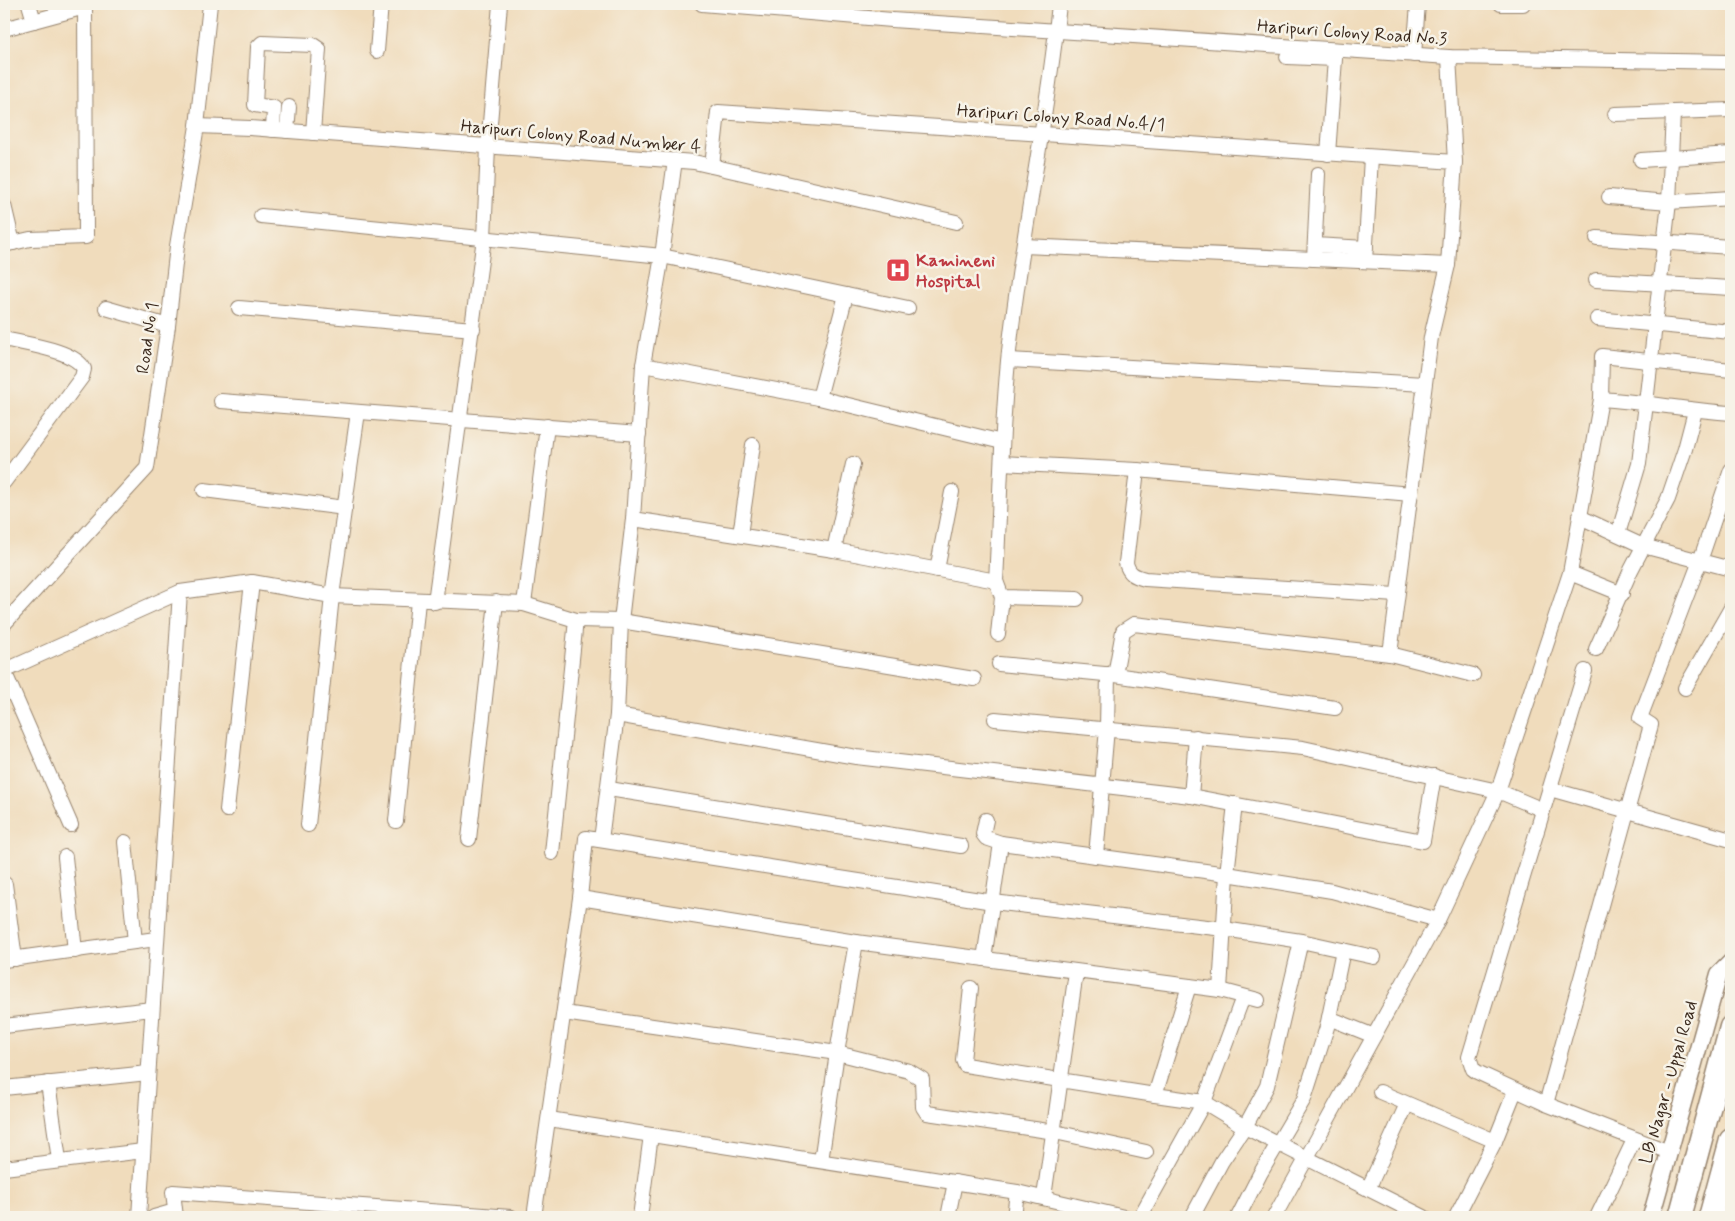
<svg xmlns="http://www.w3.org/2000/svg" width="1735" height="1221" font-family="Mynerve,sans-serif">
	<rect width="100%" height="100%" fill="#f7f3e8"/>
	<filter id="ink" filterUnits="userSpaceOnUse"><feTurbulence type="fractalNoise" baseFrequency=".02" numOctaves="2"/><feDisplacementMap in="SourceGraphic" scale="10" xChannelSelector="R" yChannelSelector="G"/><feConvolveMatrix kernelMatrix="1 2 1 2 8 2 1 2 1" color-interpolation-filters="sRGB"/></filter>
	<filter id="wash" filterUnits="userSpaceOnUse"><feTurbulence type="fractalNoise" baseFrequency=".0096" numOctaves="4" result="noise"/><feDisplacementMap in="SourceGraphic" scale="20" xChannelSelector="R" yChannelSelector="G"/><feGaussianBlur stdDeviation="1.12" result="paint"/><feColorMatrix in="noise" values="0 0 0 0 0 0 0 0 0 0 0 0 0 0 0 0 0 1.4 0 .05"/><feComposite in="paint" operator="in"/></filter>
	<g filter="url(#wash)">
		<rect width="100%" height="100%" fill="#f0dcbc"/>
	</g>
	<g filter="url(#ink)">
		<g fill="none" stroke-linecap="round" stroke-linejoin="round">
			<g stroke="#96836d" stroke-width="16">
				<g id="minor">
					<path d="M29 4 34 21"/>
					<path d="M702 4 892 20 1449 57 1731 62"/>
					<path d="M1501 4H1523"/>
					<path d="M4 29 85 7"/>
					<path d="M377 51 381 4"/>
					<path d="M1414 55 1418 4"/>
					<path d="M1287 57 1335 59 1328 154"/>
					<path d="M1449 57 1455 162 1448 265 1431 337 1390 654 1473 675"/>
					<path d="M1615 114 1731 110"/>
					<path d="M197 126 250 128 694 162 956 222"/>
					<path d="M273 130 274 108 255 105 258 47 262 43 313 45 319 49 313 133"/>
					<path d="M287 131 289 107"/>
					<path d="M1641 160 1731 154"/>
					<path d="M712 166 718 112 1455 162"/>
					<path d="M1609 197 1669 202 1731 198"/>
					<path d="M4 205 13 243"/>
					<path d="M261 216 662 256 908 308"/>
					<path d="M1597 238 1731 247"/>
					<path d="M4 245 30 239 86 237 85 4"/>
					<path d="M1315 245 1366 248"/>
					<path d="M1024 246 1448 265"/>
					<path d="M1314 259 1318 174"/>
					<path d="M1365 261 1371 157"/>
					<path d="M1596 280 1731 288"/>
					<path d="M106 308 168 326"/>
					<path d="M239 308 473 329"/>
					<path d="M1597 319 1731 332"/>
					<path d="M4 339C24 344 75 350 84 369L82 377 4 482"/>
					<path d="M1009 360 1424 384"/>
					<path d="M643 365 819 398 1002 442"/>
					<path d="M819 398 846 295"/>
					<path d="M1601 399C1645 402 1688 410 1731 413"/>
					<path d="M221 401 639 434"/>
					<path d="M1002 463 1137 470 1411 494"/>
					<path d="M1137 470 1126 563C1129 574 1134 576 1145 579L1396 595"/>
					<path d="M204 490 345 508"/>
					<path d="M1580 517 1643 546 1731 569"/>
					<path d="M633 519 834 550 996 581 1002 597 1077 599"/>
					<path d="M1618 534 1639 464 1669 202 1673 113"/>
					<path d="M740 535 753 445"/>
					<path d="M834 550 853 464"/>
					<path d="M937 570 952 492"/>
					<path d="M1570 573 1622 594"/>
					<path d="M996 581C1000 507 1001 434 1008 361 1020 241 1047 124 1059 4"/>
					<path d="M435 602 484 238 488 147 500 4"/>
					<path d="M524 604 547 426"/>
					<path d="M4 624 147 468 168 326 177 246 197 126 210 4"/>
					<path d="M998 634 1002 597"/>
					<path d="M1596 649 1631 570 1668 499 1685 449 1695 411"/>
					<path d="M999 664 1115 675 1335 708"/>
					<path d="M4 671 180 592 252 582 332 596 524 604 576 620 621 621 974 679"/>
					<path d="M4 671 71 825"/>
					<path d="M1585 671 1469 1057 1473 1069 1477 1072 1546 1104 1669 1152"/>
					<path d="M1115 675 1123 631 1134 624 1390 654"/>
					<path d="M1685 688 1731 608"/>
					<path d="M617 715 856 757 1191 796 1423 841 1434 776"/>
					<path d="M995 719 1303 748 1498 791 1543 810"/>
					<path d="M609 789 961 846"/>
					<path d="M1550 789 1731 840"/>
					<path d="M1191 796 1196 737"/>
					<path d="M227 810 252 582"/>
					<path d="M986 820 983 834 986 838 1001 843"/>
					<path d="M396 821 418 601"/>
					<path d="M308 825 332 596 358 412"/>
					<path d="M469 839 496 602"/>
					<path d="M601 840 617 715 621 621 633 519 643 365 662 256 675 160"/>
					<path d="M125 842 135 942"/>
					<path d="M552 853 576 620"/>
					<path d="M1096 856 1107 728 1108 674"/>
					<path d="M65 857 75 951"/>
					<path d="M5 884 15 959"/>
					<path d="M580 898 856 942 1220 990 1258 1000"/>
					<path d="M984 959 1001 843 1227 874 1332 891 1438 920"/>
					<path d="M4 960 156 939"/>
					<path d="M971 988 963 1060 965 1065 1155 1095 1189 986"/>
					<path d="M1220 990 1227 874 1235 804"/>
					<path d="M564 1013 837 1053 909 1071 922 1079 923 1107 927 1113 1055 1132 1146 1152"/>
					<path d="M1329 1018 1374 1036"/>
					<path d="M4 1026 152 1009"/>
					<path d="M48 1083 59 1160"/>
					<path d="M4 1088 148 1073"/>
					<path d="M1380 1092 1495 1141"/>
					<path d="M1155 1095 1204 1102 1245 1127 1424 1217"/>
					<path d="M1546 1104 1651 725 1640 718 1700 561 1731 470"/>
					<path d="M549 1119 1017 1192 1124 1217"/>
					<path d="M821 1161 837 1053 856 942"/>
					<path d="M4 1168 143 1151"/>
					<path d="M1368 1189 1407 1104"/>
					<path d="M1044 1197 1076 972"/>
					<path d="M139 1217 180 592"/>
					<path d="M154 1217 175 1211"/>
					<path d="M176 1217 173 1192 511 1217"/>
					<path d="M534 1217 580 898 586 838 993 902 1224 929 1301 941 1374 957"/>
					<path d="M640 1217 651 1135"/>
					<path d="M948 1217 955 1182"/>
					<path d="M1014 1217 1017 1192"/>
					<path d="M1140 1217 1204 1102 1243 997"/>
					<path d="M1192 1217 1222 1161 1245 1127 1267 1086 1301 941"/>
					<path d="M1238 1217 1260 1174 1304 1099 1327 1027 1343 950"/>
					<path d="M1274 1217 1438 920 1498 791 1570 573 1601 399 1602 356 1731 370"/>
					<path d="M1456 1217 1495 1141 1515 1091"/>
					<path d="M1597 1217 1634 1140"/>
				</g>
			</g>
			<g stroke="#96836d" stroke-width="19">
				<g id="tertiary">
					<path d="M1651 1217 1719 974 1731 962"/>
					<path d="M1729 1217 1731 1211"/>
				</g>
			</g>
			<g stroke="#96836d" stroke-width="25">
				<g id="trunk">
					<path d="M1680 1217 1731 1027"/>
					<path d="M1710 1217 1731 1140"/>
				</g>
			</g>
			<use href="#minor" stroke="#fff" stroke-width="14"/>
			<use href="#tertiary" stroke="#fff" stroke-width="16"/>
			<use href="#trunk" stroke="#fff" stroke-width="22"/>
		</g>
	</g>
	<defs>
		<g id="hospital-square" transform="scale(1.25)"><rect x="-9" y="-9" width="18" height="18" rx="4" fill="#e0444e" stroke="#f7f3e8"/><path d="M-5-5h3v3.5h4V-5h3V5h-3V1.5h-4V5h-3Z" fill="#fff"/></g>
	</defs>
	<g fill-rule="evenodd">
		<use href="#hospital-square" x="898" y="270"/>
	</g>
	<g text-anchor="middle" stroke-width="5" stroke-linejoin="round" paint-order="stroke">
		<g font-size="18" fill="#3b2a1e" stroke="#f7f3e8">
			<text transform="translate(1352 32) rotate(4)" y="6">Haripuri Colony Road No.3</text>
			<text transform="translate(1061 117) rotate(4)" y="6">Haripuri Colony Road No.4/1</text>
			<text transform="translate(581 136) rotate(5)" y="6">Haripuri Colony Road Number 4</text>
			<text transform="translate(147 338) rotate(-82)" y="6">Road No 1</text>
			<text transform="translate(1668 1082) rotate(-74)" y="6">LB Nagar - Uppal Road</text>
		</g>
		<g font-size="18" font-weight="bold" fill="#be3a42" stroke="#f7f3e8" text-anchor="start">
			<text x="916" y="266">Kamineni<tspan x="916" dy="21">Hospital</tspan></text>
		</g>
	</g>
	<rect width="1735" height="1221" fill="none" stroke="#f7f3e8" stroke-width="20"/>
</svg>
